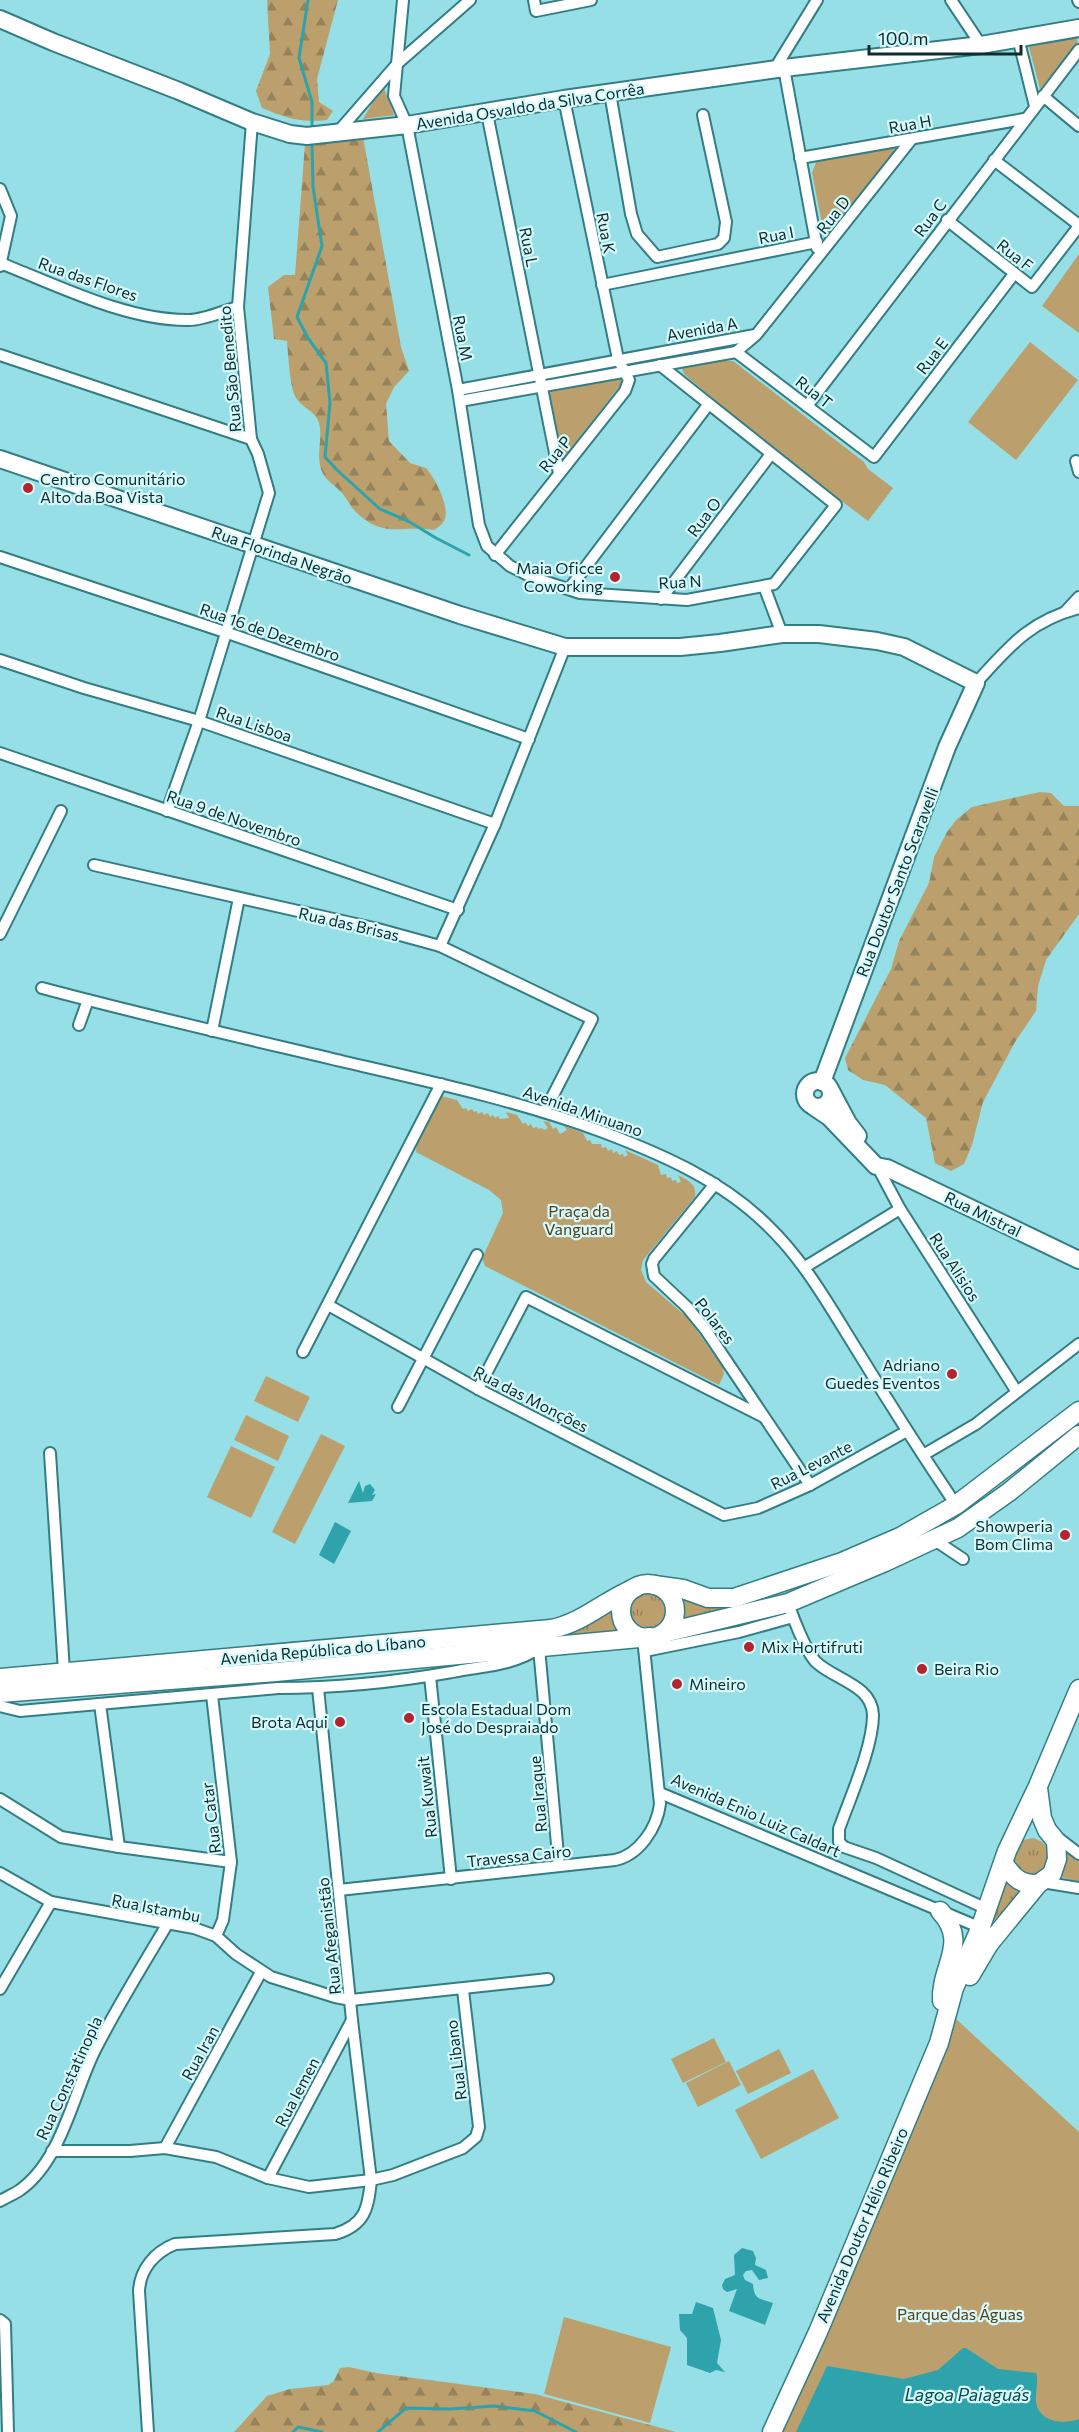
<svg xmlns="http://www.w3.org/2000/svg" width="1079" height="2432" font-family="Commissioner,sans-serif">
	<defs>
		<pattern id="grass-tufts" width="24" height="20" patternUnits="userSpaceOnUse" patternTransform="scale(1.5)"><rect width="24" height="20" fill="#bba06d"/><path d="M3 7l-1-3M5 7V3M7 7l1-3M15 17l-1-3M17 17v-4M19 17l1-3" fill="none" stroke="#96835a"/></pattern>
		<pattern id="forest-firs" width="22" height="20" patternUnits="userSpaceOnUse" patternTransform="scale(1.5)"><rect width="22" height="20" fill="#bba06d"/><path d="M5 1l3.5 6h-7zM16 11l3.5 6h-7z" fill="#96835a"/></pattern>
	</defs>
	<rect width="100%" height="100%" fill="#96dfe6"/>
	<g fill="url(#grass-tufts)">
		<circle cx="647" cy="1611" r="22"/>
		<path d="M674 1595 730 1603 732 1609 675 1626 679 1614Z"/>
		<path d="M619 1601V1624L628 1636 546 1644 561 1631Z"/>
		<path d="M1033 1838C1046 1842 1049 1849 1051 1862L1040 1877 1015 1872 1011 1852 1019 1841Z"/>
		<path d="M1064 1850 1079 1862V1882L1058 1876Z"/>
		<path d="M1003 1880 1012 1888 1024 1891 998 1918 990 1922Z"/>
	</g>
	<g fill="url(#forest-firs)">
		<path d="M267 0H338L317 79 319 102 333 111 327 120C301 123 286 118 262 108L256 91 270 54Z"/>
		<path d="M363 137 401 347 409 371 394 387 386 404 389 441 410 463 426 468C435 478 451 508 444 521 442 525 438 527 434 530 400 525 384 539 356 512 349 505 346 496 339 490 332 483 325 480 321 469 316 454 323 438 319 423 316 411 300 407 295 396 290 387 288 353 287 341L274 339 268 287 284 275H295L305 144Z"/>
		<path d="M1040 792 1051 793 1064 806H1079V914L1046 960 1038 986 1036 1011 1015 1042 983 1102 972 1145 964 1164 951 1171 935 1163 926 1118 885 1085 863 1080 848 1070 845 1058 891 969 899 941 929 883 934 857 947 832 956 820 972 807Z"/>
		<path d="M349 2367 376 2373 535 2394 676 2432H234L267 2396 290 2389 328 2385 334 2381 340 2368Z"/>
	</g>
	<g fill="#bba06d">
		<path d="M1076 36 1078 44 1040 89 1029 47Z"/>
		<path d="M383 85 394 115 363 119Z"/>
		<path d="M893 147 894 151 828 235 823 229 812 173 817 160Z"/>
		<path d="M1079 254V333L1042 306Z"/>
		<path d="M1030 342 1078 380 1016 460 968 422Z"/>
		<path d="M724 361H733L864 462 868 469 893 488 868 521 774 450 684 374 681 366Z"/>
		<path d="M619 376 622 383 565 456 561 453 550 395 551 390Z"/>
		<path d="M441 1096 457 1100 463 1109 466 1108 468 1111 472 1109 474 1112 477 1111 478 1114 482 1112 484 1115 488 1113 490 1117 493 1115 495 1118 498 1116 500 1119 509 1118 506 1112 517 1115 523 1124 525 1122 528 1126 531 1124 533 1128 537 1127 538 1129 542 1128 544 1130 548 1128 543 1121 549 1122 553 1129 556 1127 560 1134 567 1130 564 1126 583 1133 587 1141 590 1140 592 1144H601L602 1148 606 1147 608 1151 612 1149 613 1153 617 1151 619 1155 623 1154 624 1157 628 1155 625 1150 658 1165 661 1175 666 1174 667 1178 671 1177 672 1181 676 1180 677 1183 681 1182 678 1175C689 1181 697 1184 695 1197L643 1260 641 1270 646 1282 688 1318 723 1368 724 1374 719 1385 485 1266 483 1261 484 1254 503 1213 501 1200 489 1190 416 1152 417 1142Z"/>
		<path d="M266 1376 310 1397 298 1422 254 1401Z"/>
		<path d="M246 1415 289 1436 278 1461 234 1440Z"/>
		<path d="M321 1434 345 1446 295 1544 272 1532Z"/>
		<path d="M231 1446 275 1467 251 1518 207 1497Z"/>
		<path d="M955 2018 1079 2132V2432H780Z"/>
		<path d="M714 2038 726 2062 683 2083 671 2059Z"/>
		<path d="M779 2049 791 2073 748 2094 736 2071Z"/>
		<path d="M729 2061 741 2085 698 2107 686 2083Z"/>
		<path d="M813 2069 839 2118 761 2159 735 2110Z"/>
		<path d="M564 2317 671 2347 650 2423 544 2394Z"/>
	</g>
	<g fill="#2fa3ac">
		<path d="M359 1481 363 1493 365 1486 370 1484 375 1490 372 1495 376 1494 372 1501 348 1503Z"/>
		<path d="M335 1522 351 1531 334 1564 319 1555Z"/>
		<path d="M742 2248 753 2251 756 2258 755 2265 766 2270 768 2278 759 2280 752 2270 746 2271 743 2275 745 2280 753 2284C754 2300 759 2298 773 2303L765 2325 729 2311 737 2289 727 2292 723 2289 722 2285 725 2279 735 2275 734 2255Z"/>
		<path d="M696 2302 713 2308 721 2340 717 2363 725 2372 716 2370 710 2373 687 2365V2338L680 2330 679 2314H692Z"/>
		<path d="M963 2348H966L998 2369 1036 2373C1039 2381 1035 2392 1036 2402 1039 2422 1063 2425 1079 2419V2432H796L827 2366 904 2379 938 2370Z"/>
	</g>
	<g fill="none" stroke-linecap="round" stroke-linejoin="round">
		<g stroke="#2fa3ac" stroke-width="3">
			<path d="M308 0 299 58 312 102V129"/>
			<path d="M312 142 313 187 322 246 297 317 308 338 326 363 330 403 325 457 337 470 380 509 408 521 436 538 469 555"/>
			<path d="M293 2432 298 2427 322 2432"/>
			<path d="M378 2432 406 2408 450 2409 494 2406 535 2411 576 2432"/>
		</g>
		<g stroke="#337e84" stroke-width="14">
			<g id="street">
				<path d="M403 0 394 96 407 125 458 390 479 525 487 546 510 566 534 578 580 593 687 600 774 584 836 505 660 365"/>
				<path d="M534 0 536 11 591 0"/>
				<path d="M951 0 981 45"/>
				<path d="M1078 0 1079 2"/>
				<path d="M1018 38 1035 106"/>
				<path d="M784 68 817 248"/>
				<path d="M774 70 817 0"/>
				<path d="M610 93 631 214 637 234 657 257 718 244 724 238 726 222 703 115"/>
				<path d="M1043 96 1079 126"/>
				<path d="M487 113 559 473"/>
				<path d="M337 133 398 63 470 0"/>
				<path d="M800 158 1024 119"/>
				<path d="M994 160 1079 225"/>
				<path d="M0 189 11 216 0 266"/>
				<path d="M947 220 1032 287 1079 226"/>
				<path d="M0 263C57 285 127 321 189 320 204 320 223 311 238 307"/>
				<path d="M602 285 817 242"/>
				<path d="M736 352 874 457 1014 274"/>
				<path d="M0 355 251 439"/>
				<path d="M458 390 755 335"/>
				<path d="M460 401 736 352 756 335 911 140"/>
				<path d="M807 406 1079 50"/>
				<path d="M1076 461 1079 472"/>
				<path d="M495 555 625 391 629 380 618 359 564 99"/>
				<path d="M0 557 225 632 529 739"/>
				<path d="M764 586 782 634"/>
				<path d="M569 589 708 405"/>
				<path d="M661 599 771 454"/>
				<path d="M1066 611 1079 597"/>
				<path d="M0 660 84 688 199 721 495 824"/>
				<path d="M976 683C1009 647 1029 621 1079 608"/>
				<path d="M0 753 458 910"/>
				<path d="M167 811 199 721 269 493 258 454 251 439 238 307 252 122"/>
				<path d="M94 865 378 929 440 946 592 1019 545 1111"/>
				<path d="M0 934 61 811"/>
				<path d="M440 946 495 824 565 647"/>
				<path d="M42 988C143 1015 244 1038 345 1062 432 1082 519 1101 603 1132 661 1154 721 1180 766 1224 806 1262 831 1309 860 1355 891 1406 923 1456 956 1505"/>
				<path d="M79 1025 88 1000"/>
				<path d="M212 1031 239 898"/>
				<path d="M876 1164 900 1209 1017 1392"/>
				<path d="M715 1184 654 1259 652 1264 654 1276 687 1307 705 1329 810 1485"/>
				<path d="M805 1267 900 1209"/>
				<path d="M328 1305 478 1389 724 1515 758 1508 810 1485 907 1431"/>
				<path d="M303 1352 441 1084"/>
				<path d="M478 1389 526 1297 762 1416"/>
				<path d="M398 1407 477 1255"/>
				<path d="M50 1453 64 1671"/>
				<path d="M923 1455 976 1424 1079 1344"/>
				<path d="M933 1539 963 1559"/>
				<path d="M788 1603C793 1618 805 1649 815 1661 832 1679 872 1684 873 1715 873 1747 850 1798 839 1829V1842L844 1847 876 1858 987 1909"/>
				<path d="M645 1651 739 1632 793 1617"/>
				<path d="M430 1676 451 1879"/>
				<path d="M212 1695 231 1862 223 1920 216 1936"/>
				<path d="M100 1704 119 1847 231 1862"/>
				<path d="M0 1706 20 1711 278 1688C336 1688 395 1682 452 1672 482 1666 513 1666 539 1648L559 1866"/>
				<path d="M660 1793 986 1930"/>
				<path d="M0 1799 61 1837 119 1847"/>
				<path d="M1053 1834 1079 1854"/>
				<path d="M0 1873 51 1902 194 1928 216 1936 236 1954 271 1977 335 1997 351 2000 548 1979"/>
				<path d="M1042 1882 1079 1888"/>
				<path d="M339 1890 615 1860C639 1855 657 1828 660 1804L643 1638"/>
				<path d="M0 1989 51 1902"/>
				<path d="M165 2148 261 1972"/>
				<path d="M52 2151H130L165 2148 216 2157 268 2178 309 2187 371 2180 393 2175 463 2148 476 2137 479 2127 463 1990"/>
				<path d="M268 2178 352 2020"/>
				<path d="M0 2201C7 2197 14 2194 20 2190 62 2160 73 2094 95 2050 117 2007 143 1965 168 1923"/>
				<path d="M0 2320 5 2324 8 2432"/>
				<path d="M148 2432 139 2291C140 2269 155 2252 175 2244L335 2234C365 2225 368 2209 371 2180L352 2020 318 1688"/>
			</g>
		</g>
		<g stroke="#337e84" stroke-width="20">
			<g id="secondary">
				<path d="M0 19 53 42 179 91 252 122 290 134 307 136 407 125 564 99 784 68 981 45 1079 28"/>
				<path d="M0 459 460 615 565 647H680L720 643 782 634H819L877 641 904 647 976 683 947 747 822 1082"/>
				<circle cx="818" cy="1094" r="13"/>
				<path d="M831 1091 848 1123 858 1136"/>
				<path d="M814 1107 829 1117 876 1166 887 1168 1079 1260"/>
			</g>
		</g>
		<g stroke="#337e84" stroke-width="21">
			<g id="primary">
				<circle cx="648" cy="1611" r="27"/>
				<path d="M654 1585 683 1589 708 1598H734L842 1562 900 1537 956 1505 1079 1411"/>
				<path d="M664 1633 788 1603 885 1562 958 1528 1009 1492 1079 1435"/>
				<path d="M0 1678 551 1629C583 1623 605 1600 635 1588"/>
				<path d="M0 1693 276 1672 650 1637"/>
				<path d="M1004 1864C1014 1878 1021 1885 1038 1884"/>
				<path d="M940 1911C970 1943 940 1966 942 2001"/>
				<path d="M970 1976 989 1944 1002 1928 1038 1884 1052 1874 1057 1859 1056 1841 1047 1830 1042 1818 1038 1788"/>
				<path d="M772 2432 818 2332 939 2043 954 1988 980 1929 1007 1851 1038 1786 1079 1689"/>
			</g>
		</g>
		<use href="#street" stroke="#fff" stroke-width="10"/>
		<use href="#secondary" stroke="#fff" stroke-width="16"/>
		<use href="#primary" stroke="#fff" stroke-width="18"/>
	</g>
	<g fill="#b4232e" stroke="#d6f9fc" stroke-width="2">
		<circle cx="28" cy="488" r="6"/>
		<circle cx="615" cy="577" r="6"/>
		<circle cx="952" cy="1374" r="6"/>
		<circle cx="1065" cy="1535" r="6"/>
		<circle cx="749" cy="1647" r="6"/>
		<circle cx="922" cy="1669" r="6"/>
		<circle cx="677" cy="1684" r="6"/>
		<circle cx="409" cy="1718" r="6"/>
		<circle cx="340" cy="1722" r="6"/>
	</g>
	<g text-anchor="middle" stroke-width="4.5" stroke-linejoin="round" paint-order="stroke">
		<g font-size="16" fill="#0c2c2e" stroke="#d6f9fc">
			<text transform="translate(530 106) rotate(-9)" y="6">Avenida Osvaldo da Silva Corrêa</text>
			<text transform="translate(910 124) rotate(-10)" y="6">Rua H</text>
			<text transform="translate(833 215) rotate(-52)" y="6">Rua D</text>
			<text transform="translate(930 218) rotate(-53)" y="6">Rua C</text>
			<text transform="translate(606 233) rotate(79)" y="6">Rua K</text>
			<text transform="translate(776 235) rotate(-11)" y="6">Rua I</text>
			<text transform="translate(529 247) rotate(79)" y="6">Rua L</text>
			<text transform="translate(1015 255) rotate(38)" y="6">Rua F</text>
			<text transform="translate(88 279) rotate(19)" y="6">Rua das Flores</text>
			<text transform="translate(702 329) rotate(-10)" y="6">Avenida A</text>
			<text transform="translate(463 338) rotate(79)" y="6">Rua M</text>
			<text transform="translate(932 356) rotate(-53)" y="6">Rua E</text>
			<text transform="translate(230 369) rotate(-95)" y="6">Rua São Benedito</text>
			<text transform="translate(814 392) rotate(38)" y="6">Rua T</text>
			<text transform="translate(555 454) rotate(-51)" y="6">Rua P</text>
			<text transform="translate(704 517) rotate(-53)" y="6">Rua O</text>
			<text transform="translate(282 555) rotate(19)" y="6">Rua Florinda Negrão</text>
			<text transform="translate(680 582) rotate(-3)" y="6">Rua N</text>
			<text transform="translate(270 632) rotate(19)" y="6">Rua 16 de Dezembro</text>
			<text transform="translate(254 724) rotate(19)" y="6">Rua Lisboa</text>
			<text transform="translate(234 818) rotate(19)" y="6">Rua 9 de Novembro</text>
			<text transform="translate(897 882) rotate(-69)" y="6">Rua Doutor Santo Scaravelli</text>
			<text transform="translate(349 924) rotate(13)" y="6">Rua das Brisas</text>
			<text transform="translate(583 1111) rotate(19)" y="6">Avenida Minuano</text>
			<text transform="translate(983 1214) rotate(26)" y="6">Rua Mistral</text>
			<text transform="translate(955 1267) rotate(57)" y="6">Rua Alisios</text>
			<text transform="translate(715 1321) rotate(52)" y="6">Polares</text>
			<text transform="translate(531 1399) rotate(27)" y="6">Rua das Monções</text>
			<text transform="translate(811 1465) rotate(-27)" y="6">Rua Levante</text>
			<text transform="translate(323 1650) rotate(-5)" y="6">Avenida República do Líbano</text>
			<text transform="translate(538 1794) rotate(-95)" y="6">Rua Iraque</text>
			<text transform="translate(427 1797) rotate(-96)" y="6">Rua Kuwait</text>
			<text transform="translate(756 1815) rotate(24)" y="6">Avenida Enio Luiz Caldart</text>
			<text transform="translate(211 1818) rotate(-97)" y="6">Rua Catar</text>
			<text transform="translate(519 1856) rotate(-6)" y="6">Travessa Cairo</text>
			<text transform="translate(156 1908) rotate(11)" y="6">Rua Istambu</text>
			<text transform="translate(329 1936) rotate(-96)" y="6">Rua Afeganistão</text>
			<text transform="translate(200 2053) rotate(-61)" y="6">Rua Iran</text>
			<text transform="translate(456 2060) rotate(-97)" y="6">Rua Libano</text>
			<text transform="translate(69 2078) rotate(-65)" y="6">Rua Constatinopla</text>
			<text transform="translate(297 2092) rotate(-62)" y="6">Rua Iemen</text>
			<text transform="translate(862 2225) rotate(-67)" y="6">Avenida Doutor Hélio Ribeiro</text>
		</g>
		<g font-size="16" fill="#0c2c2e" stroke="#d6f9fc" text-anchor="start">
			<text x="40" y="485">Centro Comunitário<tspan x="40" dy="18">Alto da Boa Vista</tspan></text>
			<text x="603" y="574" text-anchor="end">Maia Oficce<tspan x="603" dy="18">Coworking</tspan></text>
			<text x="940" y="1371" text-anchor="end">Adriano<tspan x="940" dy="18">Guedes Eventos</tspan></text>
			<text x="1053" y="1532" text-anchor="end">Showperia<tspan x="1053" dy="18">Bom Clima</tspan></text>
			<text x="761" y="1653">Mix Hortifruti</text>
			<text x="934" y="1675">Beira Rio</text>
			<text x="689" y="1690">Mineiro</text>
			<text x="421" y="1715">Escola Estadual Dom<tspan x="421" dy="18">José do Despraiado</tspan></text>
			<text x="328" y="1728" text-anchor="end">Brota Aqui</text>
		</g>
		<g font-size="16" fill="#534018" stroke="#d6f9fc">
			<text x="579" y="1217">Praça da<tspan x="579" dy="18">Vanguard</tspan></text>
			<text x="960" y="2320">Parque das Águas</text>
		</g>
		<g font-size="18" font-style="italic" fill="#074c51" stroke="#d6f9fc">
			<text x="967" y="2401">Lagoa Paiaguás</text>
		</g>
	</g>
	<path d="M869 45v9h152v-9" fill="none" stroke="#0c2c2e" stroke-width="3"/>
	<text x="878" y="45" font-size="18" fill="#0c2c2e" stroke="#d6f9fc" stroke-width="4.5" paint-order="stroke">100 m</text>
</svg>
